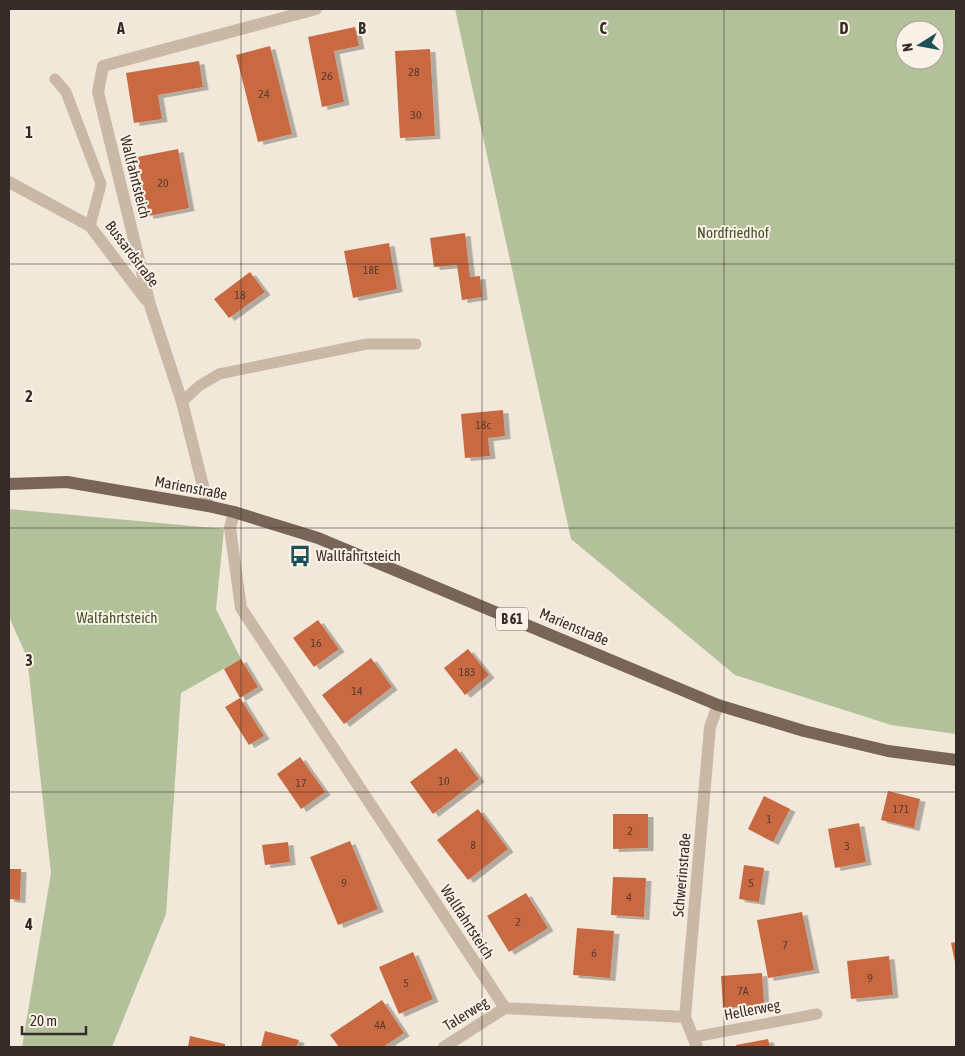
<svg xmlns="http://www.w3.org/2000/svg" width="965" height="1056" font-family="'Asap Condensed',sans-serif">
	<defs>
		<filter id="shadow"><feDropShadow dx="5.5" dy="3" stdDeviation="0" flood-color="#0004"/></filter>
	</defs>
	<rect width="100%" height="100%" fill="#f2e8da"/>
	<g fill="#b2c19a" fill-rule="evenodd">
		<path d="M455 9H956V734L891 725 735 675 571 539ZM905 30H935V60H905Z"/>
		<path d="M9 509 224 529 216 609 241 659 181 693 166 914 112 1047H22L51 873 27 657 9 617Z"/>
	</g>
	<g fill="#c86942" filter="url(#shadow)">
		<path d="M355 27 359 46 334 51 344 102 322 107 308 37Z"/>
		<path d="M270 46 292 134 258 142 236 55Z"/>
		<path d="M430 49 435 136 400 138 395 51Z"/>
		<path d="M199 61 203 87 158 95 162 119 134 123 126 73Z"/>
		<path d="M178 149 189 208 148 216 137 157Z"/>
		<path d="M465 233 470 277 480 276 482 297 462 300 457 265 434 267 430 238Z"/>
		<path d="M389 243 397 289 353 298 344 251Z"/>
		<path d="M250 272 265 292 229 318 214 299Z"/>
		<path d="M503 410 505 436 488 438 490 456 465 458 461 414Z"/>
		<path d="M318 620 339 649 314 667 293 638Z"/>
		<path d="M468 649 489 675 465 695 444 668Z"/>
		<path d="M371 658 392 687 344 724 322 695Z"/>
		<path d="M241 659 258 687 240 698 264 736 249 745 225 707 240 698 224 669Z"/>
		<path d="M456 748 479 779 433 814 410 782Z"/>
		<path d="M300 757 325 792 301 809 277 774Z"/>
		<path d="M888 791 920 799 914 828 881 820Z"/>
		<path d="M764 796 790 809 773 842 748 829Z"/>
		<path d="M478 809 508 849 468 880 437 840Z"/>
		<path d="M613 814H648V848L613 849Z"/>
		<path d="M859 823 866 862 835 868 828 829Z"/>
		<path d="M350 841 378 909 338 925 310 857Z"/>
		<path d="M288 842 290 862 265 865 262 845Z"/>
		<path d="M744 865 764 868 759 902 739 899Z"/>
		<path d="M9 869H21L20 900 9 899Z"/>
		<path d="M613 877 646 878 644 917 611 915Z"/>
		<path d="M526 893 548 928 509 952 487 916Z"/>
		<path d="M802 912 814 970 768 978 757 920Z"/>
		<path d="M577 928 614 931 610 978 573 975Z"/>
		<path d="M956 942V962H955L951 943Z"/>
		<path d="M413 952 433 999 399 1014 379 967Z"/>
		<path d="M889 956 893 995 851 999 847 961Z"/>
		<path d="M762 973 764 1005 723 1008 721 976Z"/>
		<path d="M382 1000 404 1033 383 1047H339L330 1035Z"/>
		<path d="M265 1031 299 1040 296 1047H261Z"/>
		<path d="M190 1036 225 1044V1047H188Z"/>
		<path d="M768 1039 770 1047H737L736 1045Z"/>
	</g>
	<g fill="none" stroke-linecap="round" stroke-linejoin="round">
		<g stroke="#cab8a6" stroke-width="11">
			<path d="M55 79 66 92 101 184 90 226"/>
			<path d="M182 402 199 386 219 374 367 344H416"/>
			<path d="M694 1037 817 1014"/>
		</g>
		<g stroke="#cab8a6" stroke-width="12">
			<path d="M9 182 90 226 146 300"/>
			<path d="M208 506 182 402 150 305 98 92 103 66 316 9"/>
			<path d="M234 512 230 528 241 608 505 1008 685 1017"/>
			<path d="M444 1047 505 1008"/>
			<path d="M697 1047 685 1017 710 727 718 705"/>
		</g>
		<path stroke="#786458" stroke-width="12" d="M9 484 67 482 208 506 234 512 318 538 718 705 804 731 888 751 956 760"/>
	</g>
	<path fill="none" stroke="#362c27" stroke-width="1" stroke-opacity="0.55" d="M241 9V1047M482 9V1047M724 9V1047M9 264H956M9 528H956M9 792H956"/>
	<defs>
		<g id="bus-bare" transform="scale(1.725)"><path d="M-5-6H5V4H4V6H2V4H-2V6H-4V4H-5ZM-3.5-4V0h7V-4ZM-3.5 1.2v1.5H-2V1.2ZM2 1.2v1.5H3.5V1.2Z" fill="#1c5158" stroke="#faf2e6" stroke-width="2.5" paint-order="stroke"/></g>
	</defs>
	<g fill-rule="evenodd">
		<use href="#bus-bare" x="300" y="556"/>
	</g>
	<g text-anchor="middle" stroke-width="4" stroke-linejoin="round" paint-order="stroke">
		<g font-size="12" fill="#5a3b2e">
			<text x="414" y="76">28</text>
			<text x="327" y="80">26</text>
			<text x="264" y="98">24</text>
			<text x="416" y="119">30</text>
			<text x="163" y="187">20</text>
			<text x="371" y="274">18E</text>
			<text x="240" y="299">18</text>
			<text x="483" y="429">18c</text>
			<text x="316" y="647">16</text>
			<text x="467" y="676">183</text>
			<text x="357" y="695">14</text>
			<text x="444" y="785">10</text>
			<text x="301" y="787">17</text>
			<text x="901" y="813">171</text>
			<text x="769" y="823">1</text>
			<text x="630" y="835">2</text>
			<text x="473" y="849">8</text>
			<text x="847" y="850">3</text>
			<text x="344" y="887">9</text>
			<text x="751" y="887">5</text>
			<text x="629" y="901">4</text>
			<text x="518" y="926">2</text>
			<text x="785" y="949">7</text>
			<text x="594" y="957">6</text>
			<text x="870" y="982">9</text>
			<text x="406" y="987">5</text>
			<text x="743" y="995">7A</text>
			<text x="380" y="1029">4A</text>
		</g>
		<rect fill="#faf2e6" stroke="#716760" stroke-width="1" x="496" y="607.5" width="32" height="23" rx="4"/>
		<g font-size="14" font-weight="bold" fill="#362c27">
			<text x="512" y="624">B 61</text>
		</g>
		<g font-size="15" fill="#362c27" stroke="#faf2e6">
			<text transform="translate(135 177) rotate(76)" y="5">Wallfahrtsteich</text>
			<text transform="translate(132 254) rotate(53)" y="5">Bussardstraße</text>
			<text transform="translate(191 488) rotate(11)" y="5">Marienstraße</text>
			<text transform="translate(574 627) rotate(23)" y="5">Marienstraße</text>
			<text transform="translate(682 875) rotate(-85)" y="5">Schwerinstraße</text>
			<text transform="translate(467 922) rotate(57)" y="5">Wallfahrtsteich</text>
			<text transform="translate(752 1010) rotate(-11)" y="5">Hellerweg</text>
			<text transform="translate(466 1014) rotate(-32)" y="5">Talerweg</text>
		</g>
		<g font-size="15" fill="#43552a" stroke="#faf2e6">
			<text x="733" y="238">Nordfriedhof</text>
			<text x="117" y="623">Walfahrtsteich</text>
		</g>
		<g font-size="15" fill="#362c27" stroke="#faf2e6" text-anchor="start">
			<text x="316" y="561">Wallfahrtsteich</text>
		</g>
	</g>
	<g font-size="16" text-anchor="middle" font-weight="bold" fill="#362c27" stroke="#faf2e6" stroke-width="4" stroke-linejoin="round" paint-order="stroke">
		<text x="121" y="34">A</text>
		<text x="362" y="34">B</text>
		<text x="603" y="34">C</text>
		<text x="844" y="34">D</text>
		<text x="29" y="138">1</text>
		<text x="29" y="402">2</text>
		<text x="29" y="666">3</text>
		<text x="29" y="930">4</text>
	</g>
	<rect width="965" height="1056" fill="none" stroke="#362c27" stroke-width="20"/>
	<g transform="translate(920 45) rotate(259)"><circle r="24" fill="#faf2e6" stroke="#aca39a"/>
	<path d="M0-4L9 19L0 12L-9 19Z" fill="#1c5158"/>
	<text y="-8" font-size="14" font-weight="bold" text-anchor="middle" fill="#362c27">N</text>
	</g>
	<path d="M22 1026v8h64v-8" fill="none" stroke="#362c27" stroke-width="2.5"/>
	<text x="30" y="1026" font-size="15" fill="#362c27" stroke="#faf2e6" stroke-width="4" paint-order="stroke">20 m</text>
</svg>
